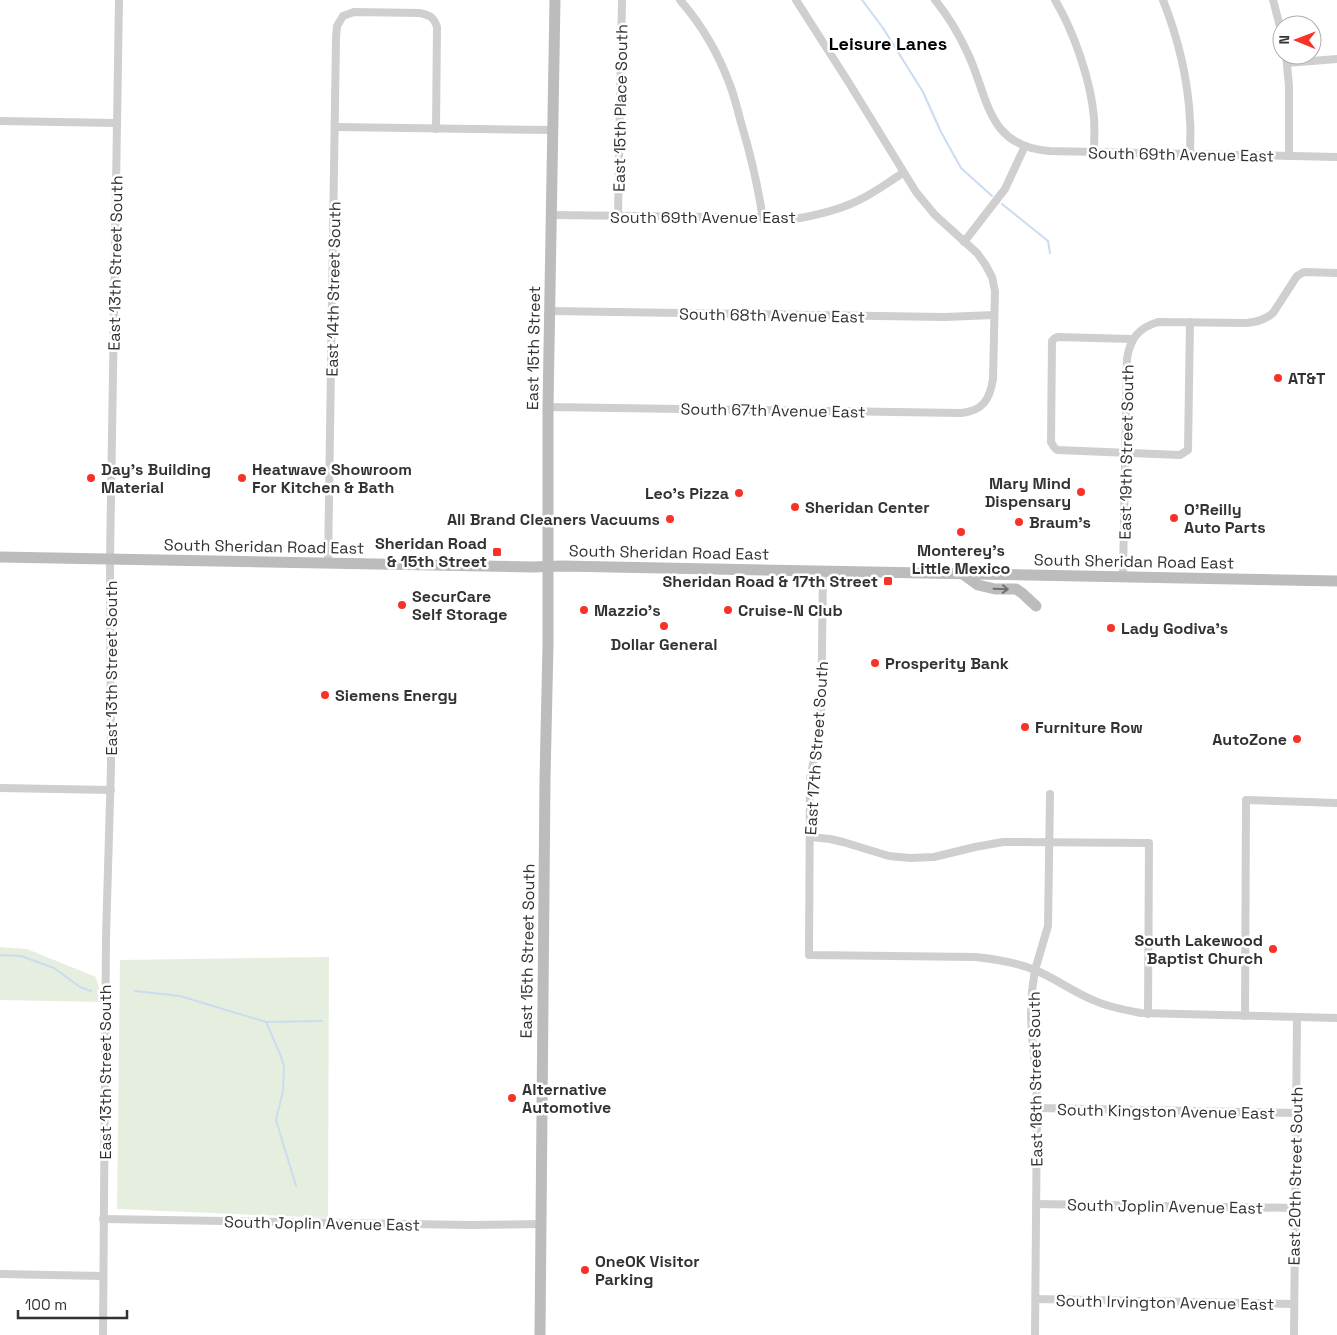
<svg xmlns="http://www.w3.org/2000/svg" width="1337" height="1335" font-family="'Space Grotesk',sans-serif">
	<rect width="100%" height="100%" fill="#fff"/>
	<g fill="#e6efdf">
		<path d="M0 947 27 949 96 977 103 1002 0 1000Z"/>
		<path d="M329 957 328 1218 117 1209 120 960Z"/>
	</g>
	<g fill="none" stroke-linecap="round" stroke-linejoin="round">
		<g stroke="#cadcf0" stroke-width="2">
			<path d="M862 0 883 28 923 92 941 132 961 168 992 196"/>
			<path d="M1002 204 1048 241 1050 253"/>
			<path d="M0 955 21 956 54 968 80 987 91 991"/>
			<path d="M135 991 180 996 266 1022 322 1021"/>
			<path d="M266 1022 280 1054 284 1066 283 1091 276 1120 296 1186"/>
		</g>
		<g stroke="#cfcfcf" stroke-width="8">
			<path d="M680 0C701 24 719 55 730 85 735 98 738 112 742 126 751 156 758 187 763 219"/>
			<path d="M935 0C949 17 960 36 969 56 989 101 988 146 1049 151L1337 157"/>
			<path d="M1055 0C1074 32 1091 81 1094 118 1095 129 1094 141 1094 153"/>
			<path d="M1163 0C1178 38 1188 79 1190 120 1191 131 1190 143 1190 154"/>
			<path d="M1273 0 1282 34"/>
			<path d="M1286 55 1289 86V156"/>
			<path d="M1287 63 1337 59"/>
			<path d="M0 121 117 123"/>
			<path d="M336 127 553 130"/>
			<path d="M552 215 800 218C822 214 843 209 863 198 877 191 890 181 903 173"/>
			<path d="M618 216 622 0"/>
			<path d="M964 242 1005 189 1025 146"/>
			<path d="M550 311 945 317 994 315"/>
			<path d="M1132 339 1058 337 1055 338 1052 341 1051 442 1054 447 1057 450 1180 455 1188 450 1190 322"/>
			<path d="M548 407 961 413C983 411 990 399 993 379L995 291 992 277 985 264 977 253 935 215 916 192 849 83 796 0"/>
			<path d="M328 563 336 38 337 26 343 16 354 12 420 13C430 16 433 16 437 27L436 129"/>
			<path d="M823 571 821 723 810 779 809 955 975 957C995 959 1016 962 1035 970 1055 978 1073 992 1093 1000 1108 1007 1124 1010 1141 1013L1337 1018"/>
			<path d="M1123 577 1127 359C1130 339 1138 328 1158 322L1246 323C1257 322 1265 320 1273 313L1297 276 1304 272 1337 273"/>
			<path d="M0 788 111 790"/>
			<path d="M810 837 830 839 843 842 889 856 910 858 934 857 975 847 1003 842 1149 843 1148 1014"/>
			<path d="M1245 1016 1246 800 1337 803"/>
			<path d="M1037 1108 1295 1113"/>
			<path d="M1036 1204 1295 1208"/>
			<path d="M103 1219 470 1225 541 1224"/>
			<path d="M0 1274 103 1276"/>
			<path d="M1036 1299 1294 1304"/>
			<path d="M103 1335 106 937 111 766 110 559 119 0"/>
			<path d="M1035 1335 1037 1108 1036 1074 1032 1036 1031 1016 1032 991 1035 970 1048 926 1050 794"/>
			<path d="M1294 1335 1297 1017"/>
		</g>
		<g stroke="#bcbcbc" stroke-width="11">
			<path d="M0 557 532 567 561 566 1337 581"/>
			<path d="M963 574 978 585 995 589H1016L1022 593 1036 606"/>
			<path d="M540 1335 545 779 548 645V407L555 0"/>
		</g>
	</g>
	<defs><path id="oneway-shaft" d="M-6 0H5M1.5-3L5.5 0L1.5 3" fill="none" stroke-width="1.6" stroke-linecap="round" stroke-linejoin="round" transform="scale(1.25)"/></defs>
	<use stroke="#707070" href="#oneway-shaft" transform="translate(1001 589) rotate(2)"/>
	<g fill="#f73226" stroke="#fff" stroke-width="2">
		<circle cx="1278" cy="378" r="5"/>
		<circle cx="91" cy="478" r="5"/>
		<circle cx="242" cy="478" r="5"/>
		<circle cx="1081" cy="492" r="5"/>
		<circle cx="739" cy="493" r="5"/>
		<circle cx="795" cy="507" r="5"/>
		<circle cx="1174" cy="518" r="5"/>
		<circle cx="670" cy="519" r="5"/>
		<circle cx="1019" cy="522" r="5"/>
		<circle cx="961" cy="532" r="5"/>
		<rect x="492" y="547" width="10" height="10" rx="2.5"/>
		<rect x="883" y="576" width="10" height="10" rx="2.5"/>
		<circle cx="402" cy="605" r="5"/>
		<circle cx="584" cy="610" r="5"/>
		<circle cx="728" cy="610" r="5"/>
		<circle cx="664" cy="626" r="5"/>
		<circle cx="1111" cy="628" r="5"/>
		<circle cx="875" cy="663" r="5"/>
		<circle cx="325" cy="695" r="5"/>
		<circle cx="1025" cy="727" r="5"/>
		<circle cx="1297" cy="739" r="5"/>
		<circle cx="1273" cy="949" r="5"/>
		<circle cx="512" cy="1098" r="5"/>
		<circle cx="585" cy="1270" r="5"/>
	</g>
	<g text-anchor="middle" stroke-width="5" stroke-linejoin="round" paint-order="stroke">
		<g font-size="16" fill="#323232" stroke="#fff">
			<text transform="translate(620 108) rotate(-89)" y="6">East 15th Place South</text>
			<text transform="translate(1181 154) rotate(1)" y="6">South 69th Avenue East</text>
			<text x="703" y="223">South 69th Avenue East</text>
			<text transform="translate(115 263) rotate(-89)" y="6">East 13th Street South</text>
			<text transform="translate(333 289) rotate(-89)" y="6">East 14th Street South</text>
			<text transform="translate(772 315) rotate(1)" y="6">South 68th Avenue East</text>
			<text transform="translate(533 348) rotate(-89)" y="6">East 15th Street</text>
			<text transform="translate(773 410) rotate(1)" y="6">South 67th Avenue East</text>
			<text transform="translate(1126 452) rotate(-89)" y="6">East 19th Street South</text>
			<text transform="translate(264 546) rotate(1)" y="6">South Sheridan Road East</text>
			<text transform="translate(669 552) rotate(1)" y="6">South Sheridan Road East</text>
			<text transform="translate(1134 561) rotate(1)" y="6">South Sheridan Road East</text>
			<text transform="translate(111 668) rotate(-90)" y="6">East 13th Street South</text>
			<text transform="translate(816 748) rotate(-86)" y="6">East 17th Street South</text>
			<text transform="translate(527 951) rotate(-89)" y="6">East 15th Street South</text>
			<text transform="translate(105 1072) rotate(-90)" y="6">East 13th Street South</text>
			<text transform="translate(1035 1079) rotate(-91)" y="6">East 18th Street South</text>
			<text transform="translate(1166 1111) rotate(1)" y="6">South Kingston Avenue East</text>
			<text transform="translate(1295 1176) rotate(-89)" y="6">East 20th Street South</text>
			<text transform="translate(1165 1206) rotate(1)" y="6">South Joplin Avenue East</text>
			<text transform="translate(322 1223) rotate(1)" y="6">South Joplin Avenue East</text>
			<text transform="translate(1165 1302) rotate(1)" y="6">South Irvington Avenue East</text>
		</g>
		<g font-size="16" font-weight="bold" fill="#323232" stroke="#fff" text-anchor="start">
			<text x="1288" y="384">AT&amp;T</text>
			<text x="101" y="475">Day's Building<tspan x="101" dy="18">Material</tspan></text>
			<text x="252" y="475">Heatwave Showroom<tspan x="252" dy="18">For Kitchen &amp; Bath</tspan></text>
			<text x="1071" y="489" text-anchor="end">Mary Mind<tspan x="1071" dy="18">Dispensary</tspan></text>
			<text x="729" y="499" text-anchor="end">Leo's Pizza</text>
			<text x="805" y="513">Sheridan Center</text>
			<text x="1184" y="515">O'Reilly<tspan x="1184" dy="18">Auto Parts</tspan></text>
			<text x="660" y="525" text-anchor="end">All Brand Cleaners Vacuums</text>
			<text x="1029" y="528">Braum's</text>
			<text x="487" y="549" text-anchor="end">Sheridan Road<tspan x="487" dy="18">&amp; 15th Street</tspan></text>
			<text x="961" y="556" text-anchor="middle">Monterey's<tspan x="961" dy="18">Little Mexico</tspan></text>
			<text x="878" y="587" text-anchor="end">Sheridan Road &amp; 17th Street</text>
			<text x="412" y="602">SecurCare<tspan x="412" dy="18">Self Storage</tspan></text>
			<text x="594" y="616">Mazzio's</text>
			<text x="738" y="616">Cruise-N Club</text>
			<text x="1121" y="634">Lady Godiva's</text>
			<text x="664" y="650" text-anchor="middle">Dollar General</text>
			<text x="885" y="669">Prosperity Bank</text>
			<text x="335" y="701">Siemens Energy</text>
			<text x="1035" y="733">Furniture Row</text>
			<text x="1287" y="745" text-anchor="end">AutoZone</text>
			<text x="1263" y="946" text-anchor="end">South Lakewood<tspan x="1263" dy="18">Baptist Church</tspan></text>
			<text x="522" y="1095">Alternative<tspan x="522" dy="18">Automotive</tspan></text>
			<text x="595" y="1267">OneOK Visitor<tspan x="595" dy="18">Parking</tspan></text>
		</g>
		<g font-size="18" font-weight="bold" fill="#000" stroke="#fff">
			<text x="888" y="50">Leisure Lanes</text>
		</g>
	</g>
	<g transform="translate(1297 40) rotate(271)"><circle r="24" fill="#ffffff" stroke="#adadad"/>
	<path d="M0-4L9 19L0 12L-9 19Z" fill="#f73226"/>
	<text y="-8" font-size="14" font-weight="bold" text-anchor="middle" fill="#323232">N</text>
	</g>
	<path d="M18 1310v8h109v-8" fill="none" stroke="#323232" stroke-width="2.5"/>
	<text x="25" y="1310" font-size="15" fill="#323232" stroke="#ffffff" stroke-width="4" paint-order="stroke">100 m</text>
</svg>
